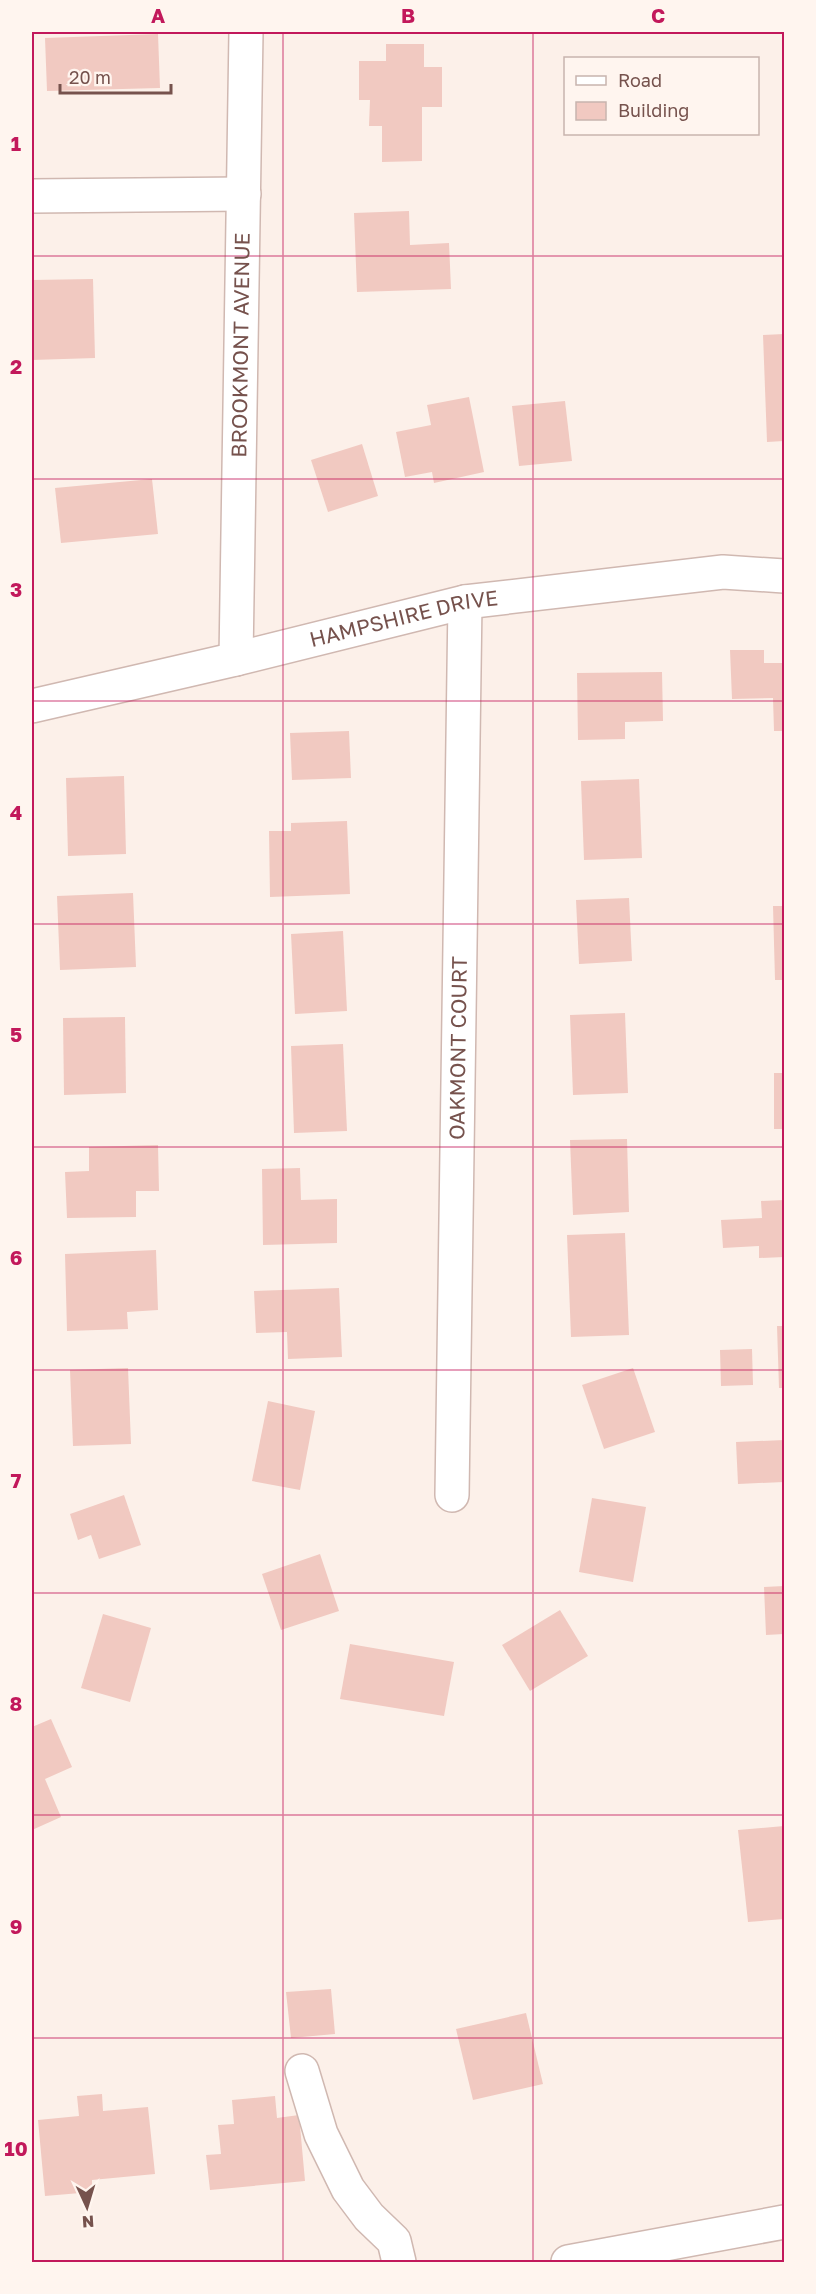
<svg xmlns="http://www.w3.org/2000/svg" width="816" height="2294" font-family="'Golos Text',sans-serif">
	<rect width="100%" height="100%" fill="#fcf0e9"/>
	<g fill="#f1c9c1">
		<path d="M158 34 160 88 47 91 45 38Z"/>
		<path d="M386 44H424V67H442V107H422V161L382 162V126H369L370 100H359V61H386Z"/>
		<path d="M409 211 410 245 449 243 451 289 357 292 354 213Z"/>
		<path d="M93 279 95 358 32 360V280Z"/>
		<path d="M784 334V441L767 442 763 335Z"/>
		<path d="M469 397 484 472 434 483 432 472 405 477 396 432 431 425 427 405Z"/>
		<path d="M565 401 572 461 519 466 512 406Z"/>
		<path d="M362 444 378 496 328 512 311 460Z"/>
		<path d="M152 479 158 534 61 543 55 488Z"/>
		<path d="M730 650H764V663H784V731H774L773 698 732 699Z"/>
		<path d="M662 672 663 721 625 722V739L578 740 577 673Z"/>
		<path d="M349 731 351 778 292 780 290 733Z"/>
		<path d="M124 776 126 854 68 856 66 778Z"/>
		<path d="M639 779 642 858 584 860 581 781Z"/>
		<path d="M347 821 350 894 270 897 269 831H291V823Z"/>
		<path d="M133 893 136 967 60 970 57 896Z"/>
		<path d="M629 898 632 961 579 964 576 900Z"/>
		<path d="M773 906H784V980H775Z"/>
		<path d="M343 931 347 1011 295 1014 291 934Z"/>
		<path d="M625 1013 628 1093 573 1095 570 1015Z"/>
		<path d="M125 1017 126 1093 64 1095 63 1018Z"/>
		<path d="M343 1044 347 1131 294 1133 291 1046Z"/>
		<rect x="774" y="1073" width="10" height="56"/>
		<path d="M627 1139 629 1212 573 1215 570 1140Z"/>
		<path d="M158 1145 159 1191H136V1217L67 1218 65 1172 89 1171V1147Z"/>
		<path d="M300 1168 301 1200 337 1199V1243L263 1245 262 1169Z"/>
		<path d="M784 1200V1257L759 1258V1246L723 1248 721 1220 762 1218 761 1201Z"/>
		<path d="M625 1233 629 1335 571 1337 567 1235Z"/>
		<path d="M156 1250 158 1310 127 1312 128 1329 67 1331 65 1254Z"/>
		<path d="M339 1288 342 1357 288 1359 287 1332 256 1333 254 1291Z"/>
		<path d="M777 1326H784V1388H779Z"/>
		<path d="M752 1349 753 1385 721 1386 720 1350Z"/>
		<path d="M128 1368 131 1444 73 1446 70 1370Z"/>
		<path d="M633 1368 655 1432 604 1449 582 1385Z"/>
		<path d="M268 1401 315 1411 300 1490 252 1481Z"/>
		<path d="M784 1440V1482L738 1484 736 1442Z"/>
		<path d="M124 1495 141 1545 99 1559 91 1535 78 1540 70 1514Z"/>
		<path d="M592 1498 646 1507 633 1582 579 1572Z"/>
		<path d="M320 1554 339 1611 281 1630 262 1574Z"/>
		<path d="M784 1586V1634L766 1635 764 1587Z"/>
		<path d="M560 1610 588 1656 530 1691 502 1645Z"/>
		<path d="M103 1614 151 1628 130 1702 81 1688Z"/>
		<path d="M350 1644 454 1662 444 1716 340 1699Z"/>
		<path d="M51 1719 72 1767 45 1779 61 1817 32 1830V1727Z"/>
		<path d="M784 1826V1919L748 1922 738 1830Z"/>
		<path d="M331 1989 335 2034 291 2038 286 1992Z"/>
		<path d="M526 2013 543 2084 473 2100 456 2029Z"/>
		<path d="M102 2094 103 2111 148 2107 155 2174 92 2180V2192L45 2196 38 2120 79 2116 77 2096Z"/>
		<path d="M275 2096 277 2118 299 2115 305 2181 210 2190 206 2155 221 2154 218 2125 234 2124 232 2100Z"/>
	</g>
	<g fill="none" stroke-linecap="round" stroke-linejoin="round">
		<g stroke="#d0b8b1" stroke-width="36">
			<g id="minor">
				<path d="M32 196 244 194"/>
				<path id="s1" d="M236 659 246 32"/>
				<path id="s2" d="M32 706 236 659 465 602 723 572 784 576"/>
				<path id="s3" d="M452 1495 465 602"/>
				<path d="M302 2071 321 2134 348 2189 369 2217 394 2241 399 2262"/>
				<path d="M568 2262 784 2222"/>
			</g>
		</g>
		<use href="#minor" stroke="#fff" stroke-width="33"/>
	</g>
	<path fill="none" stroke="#c2185b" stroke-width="1.5" stroke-opacity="0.55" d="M283 32V2262M533 32V2262M32 256H784M32 479H784M32 701H784M32 924H784M32 1147H784M32 1370H784M32 1593H784M32 1815H784M32 2038H784"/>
	<g text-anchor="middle" stroke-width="6" stroke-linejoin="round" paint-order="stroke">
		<g font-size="21" fill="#76524d" stroke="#fff5ef">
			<text dy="7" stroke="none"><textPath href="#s1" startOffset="314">BROOKMONT AVENUE</textPath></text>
			<text dy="7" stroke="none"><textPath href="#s2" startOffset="382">HAMPSHIRE DRIVE</textPath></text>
			<text dy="7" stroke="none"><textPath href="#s3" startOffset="447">OAKMONT COURT</textPath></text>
		</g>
	</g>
	<rect width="816" height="2294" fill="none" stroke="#fff5ef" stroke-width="66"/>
	<rect x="564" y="57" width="195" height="78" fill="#fff5ef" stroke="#c8b4ae" stroke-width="1.5"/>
	<rect x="576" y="76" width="30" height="9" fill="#ffffff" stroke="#c8b4ae" stroke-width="1.5"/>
	<text x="618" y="87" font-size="18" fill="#76524d">Road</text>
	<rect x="576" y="102" width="30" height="18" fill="#f1c9c1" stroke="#c8b4ae" stroke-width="1.5"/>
	<text x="618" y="117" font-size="18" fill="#76524d">Building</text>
	<g transform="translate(87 2207) rotate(176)" stroke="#fff5ef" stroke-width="4.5" paint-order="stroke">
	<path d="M0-4.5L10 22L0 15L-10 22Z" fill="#76524d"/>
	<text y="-9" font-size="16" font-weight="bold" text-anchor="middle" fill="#76524d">N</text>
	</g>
	<path d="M60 84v9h111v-9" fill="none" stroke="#76524d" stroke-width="3"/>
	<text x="69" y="84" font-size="18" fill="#76524d" stroke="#fff5ef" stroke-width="4.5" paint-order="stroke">20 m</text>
	<rect x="33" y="33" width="750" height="2228" fill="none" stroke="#c2185b" stroke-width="2"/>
	<g font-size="20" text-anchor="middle" font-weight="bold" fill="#c2185b">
		<text x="158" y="23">A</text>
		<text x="408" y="23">B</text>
		<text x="658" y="23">C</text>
		<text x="16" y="151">1</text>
		<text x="16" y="374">2</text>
		<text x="16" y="597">3</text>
		<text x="16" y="820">4</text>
		<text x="16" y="1042">5</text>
		<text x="16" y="1265">6</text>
		<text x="16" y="1488">7</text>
		<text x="16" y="1711">8</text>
		<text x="16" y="1934">9</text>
		<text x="16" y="2156">10</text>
	</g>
</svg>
